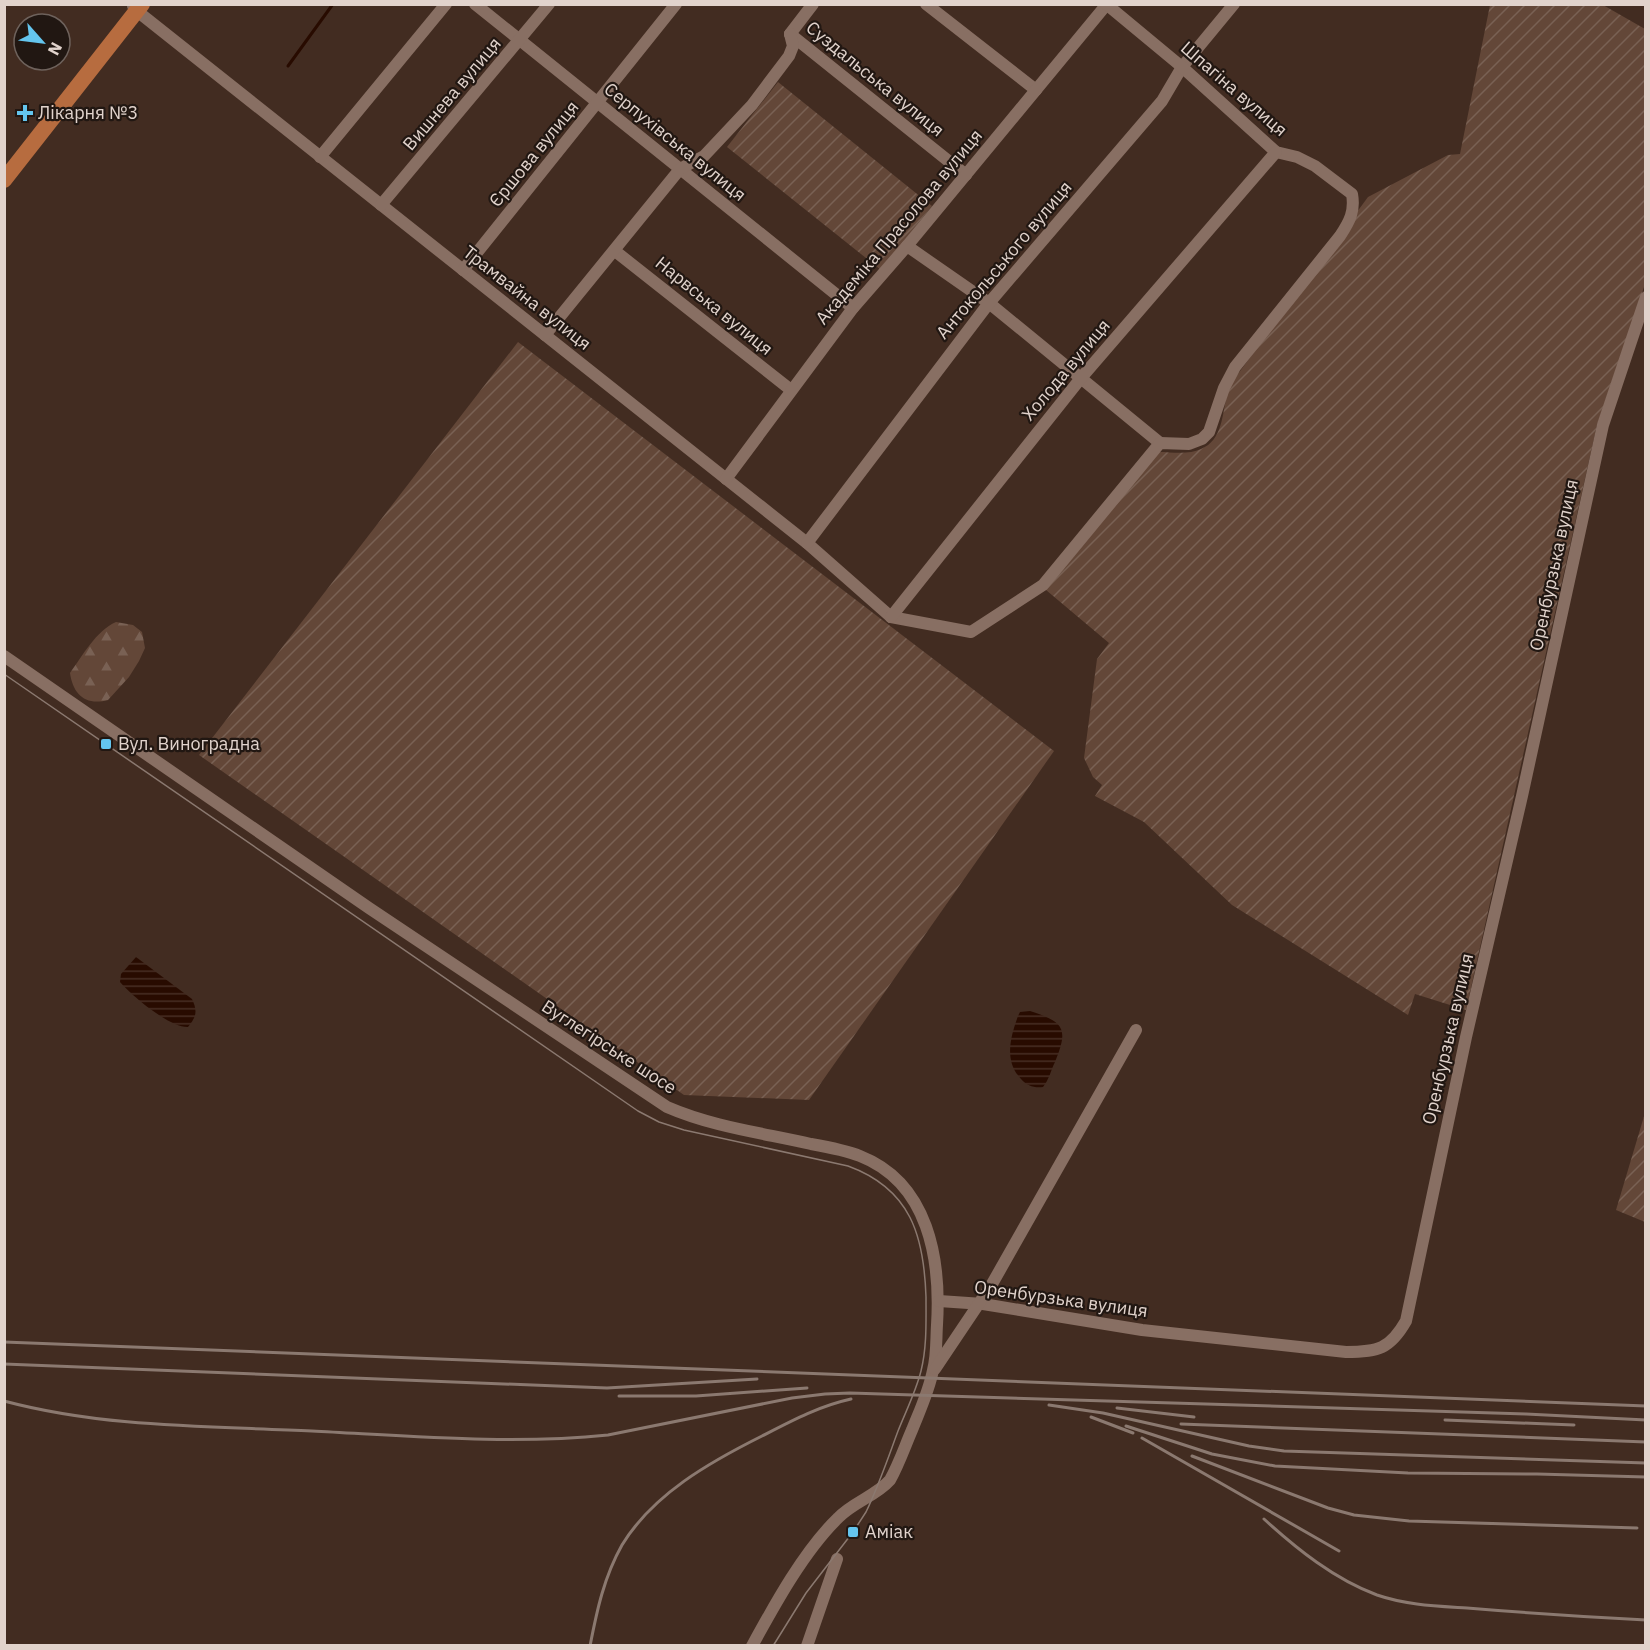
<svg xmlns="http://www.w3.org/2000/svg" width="1650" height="1650" font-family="'IBM Plex Sans',sans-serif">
	<defs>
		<pattern id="forest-firs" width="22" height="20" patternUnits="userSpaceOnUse" patternTransform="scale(1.5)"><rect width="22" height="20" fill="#634738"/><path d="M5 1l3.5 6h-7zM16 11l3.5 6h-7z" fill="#796154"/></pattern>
		<pattern id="garden-furrows" width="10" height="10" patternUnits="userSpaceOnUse" patternTransform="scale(1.5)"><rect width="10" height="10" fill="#634738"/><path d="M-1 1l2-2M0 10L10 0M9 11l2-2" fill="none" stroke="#796154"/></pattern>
		<pattern id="water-rules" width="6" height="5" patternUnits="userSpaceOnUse" patternTransform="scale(1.5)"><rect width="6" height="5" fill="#280b00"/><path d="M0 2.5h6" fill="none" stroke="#472e24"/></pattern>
	</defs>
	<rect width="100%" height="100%" fill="#422c21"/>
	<path fill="url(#forest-firs)" d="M116 622 133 625 142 632 145 648 139 661 129 677 108 700C85 706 73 694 70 673 83 655 96 631 116 622Z"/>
	<g fill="url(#garden-furrows)">
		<path d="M1490 5H1603L1645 29V284L1597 425 1466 1010 1415 994 1408 1015 1232 905 1144 822 1095 796 1102 785 1093 777 1084 758 1097 659 1109 643 1046 590 1159 452C1172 452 1189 455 1201 449 1223 440 1222 414 1227 395 1229 389 1233 384 1235 378L1368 197 1448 155 1460 154Z"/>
		<path d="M778 82 932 206 881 270 727 147Z"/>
		<path d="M518 342 1054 751 809 1100 684 1095 199 755Z"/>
		<path d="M1645 1113 1646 1222H1645L1616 1210Z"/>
	</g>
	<g fill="url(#water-rules)">
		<path d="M136 957 192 999C198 1012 196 1017 188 1027 170 1028 132 996 120 982L121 974Z"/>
		<path d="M1030 1011C1064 1022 1069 1028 1055 1062 1051 1070 1049 1080 1043 1087 1034 1088 1027 1086 1021 1079 1004 1061 1010 1038 1018 1016L1020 1012Z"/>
	</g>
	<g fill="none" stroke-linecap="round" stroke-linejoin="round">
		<path stroke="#280b00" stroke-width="3" d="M288 66 333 4"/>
		<g stroke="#886f63" stroke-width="12">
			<path d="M475 4 853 308"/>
			<path d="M926 4 1036 90"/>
			<path d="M133 6 137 11 807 543 891 617"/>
			<path d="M790 34 966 175"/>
			<path d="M790 34 813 4"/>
			<path d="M320 157 446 4"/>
			<path d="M381 205 549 4"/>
			<path d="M907 246 989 303 1160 443"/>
			<path d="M615 251 791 390"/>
			<path d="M463 270 676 4"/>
			<path d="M545 335 680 169 704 156 752 105 789 56 793 46 790 34"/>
			<path d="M726 479 853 308 907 246 1107 4"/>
			<path d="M807 543 989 303 1162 101 1182 67 1234 4"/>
			<path d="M891 617 971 632 1043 585 1160 443 1189 444 1202 439 1209 432 1224 388 1235 367 1340 236C1350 221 1355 211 1352 194L1315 166 1297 157 1276 152 1182 67 1106 4"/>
			<path d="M891 617 1081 378 1276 152"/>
			<path d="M4 656 369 908 667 1107C713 1127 763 1133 811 1144 828 1147 845 1150 860 1156 929 1183 941 1260 937 1325 936 1340 937 1355 933 1370 929 1391 920 1410 912 1430 905 1446 899 1464 890 1480 876 1496 853 1502 838 1518 804 1551 775 1604 752 1646"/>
			<path d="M939 1301 983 1304 1142 1330 1346 1352C1378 1352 1390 1349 1406 1321L1466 1037 1522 796 1603 425 1646 297"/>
			<path d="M935 1369 992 1284 1136 1030"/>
			<path d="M807 1646 837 1559"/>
		</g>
		<path stroke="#b76c3f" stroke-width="16" d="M4 180 142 4"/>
		<path stroke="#8b7970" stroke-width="1.5" d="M4 674 638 1111 659 1122 684 1130 848 1166C911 1189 924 1236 926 1297 926 1321 927 1347 921 1371 916 1391 906 1411 898 1431 888 1458 879 1485 866 1512L853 1532 806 1593 773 1646"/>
		<g stroke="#8b7970" stroke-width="3">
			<path d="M4 1342 1646 1406"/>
			<path d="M4 1364 607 1388 757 1379"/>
			<path d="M619 1396H696L807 1388"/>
			<path d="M4 1401C105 1428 209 1426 312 1431 410 1436 510 1445 608 1435L792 1398 825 1394 850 1393 1526 1414 1646 1420"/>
			<path d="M1049 1405 1103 1413 1249 1446 1284 1451 1646 1463"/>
			<path d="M1117 1408 1194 1417"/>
			<path d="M1091 1417 1133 1433"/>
			<path d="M1445 1420 1574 1425"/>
			<path d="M1181 1424 1646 1442"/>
			<path d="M1126 1426 1212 1454 1275 1466 1408 1473 1537 1474 1646 1477"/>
			<path d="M1142 1438 1339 1551"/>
			<path d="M1192 1456 1328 1508 1354 1515 1409 1521 1637 1528"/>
			<path d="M1264 1519C1297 1549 1334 1579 1377 1595 1406 1605 1437 1606 1467 1608 1527 1613 1586 1617 1646 1620"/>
			<path d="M590 1646C597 1610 604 1577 622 1545 653 1494 710 1462 762 1436 791 1421 819 1406 851 1399"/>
		</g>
	</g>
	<g fill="#64c5ee" stroke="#211712" stroke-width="2">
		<path d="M22 104h6v6h6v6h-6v6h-6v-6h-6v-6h6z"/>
		<rect x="100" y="738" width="12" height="12" rx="3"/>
		<rect x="847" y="1526" width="12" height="12" rx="3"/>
	</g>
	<g text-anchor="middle" stroke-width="4.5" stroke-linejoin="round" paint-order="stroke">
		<g font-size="18" fill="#e1d3cc" stroke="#211712">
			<text transform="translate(875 79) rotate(39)" y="6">Суздальська вулиця</text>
			<text transform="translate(1234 89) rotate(41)" y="6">Шпагіна вулиця</text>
			<text transform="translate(452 94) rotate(-50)" y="6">Вишнева вулиця</text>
			<text transform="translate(675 142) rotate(39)" y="6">Серпухівська вулиця</text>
			<text transform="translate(534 154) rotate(-51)" y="6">Єршова вулиця</text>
			<text transform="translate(899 227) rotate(-50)" y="6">Академіка Прасолова вулиця</text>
			<text transform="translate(1004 260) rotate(-50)" y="6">Антокольського вулиця</text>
			<text transform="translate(527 298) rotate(38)" y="6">Трамвайна вулиця</text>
			<text transform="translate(714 306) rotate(39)" y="6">Нарвська вулиця</text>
			<text transform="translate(1066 370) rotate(-50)" y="6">Холода вулиця</text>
			<text transform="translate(1554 565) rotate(-78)" y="6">Оренбурзька вулиця</text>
			<text transform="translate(1448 1039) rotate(-77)" y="6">Оренбурзька вулиця</text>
			<text transform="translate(609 1047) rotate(33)" y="6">Вуглегірське шосе</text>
			<text transform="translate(1061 1299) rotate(8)" y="6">Оренбурзька вулиця</text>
		</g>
		<g font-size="18" fill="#e1d3cc" stroke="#211712" text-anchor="start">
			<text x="38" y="119">Лікарня №3</text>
			<text x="118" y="750">Вул. Виноградна</text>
			<text x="865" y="1538">Аміак</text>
		</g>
	</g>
	<rect width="1650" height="1650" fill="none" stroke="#e1d3cc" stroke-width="12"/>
	<g transform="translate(42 42) rotate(118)"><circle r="28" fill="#211712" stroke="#6e625c" stroke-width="1.5"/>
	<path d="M0-4.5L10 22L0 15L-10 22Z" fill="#64c5ee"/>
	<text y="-9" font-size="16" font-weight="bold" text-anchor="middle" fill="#e1d3cc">N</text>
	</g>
</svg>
